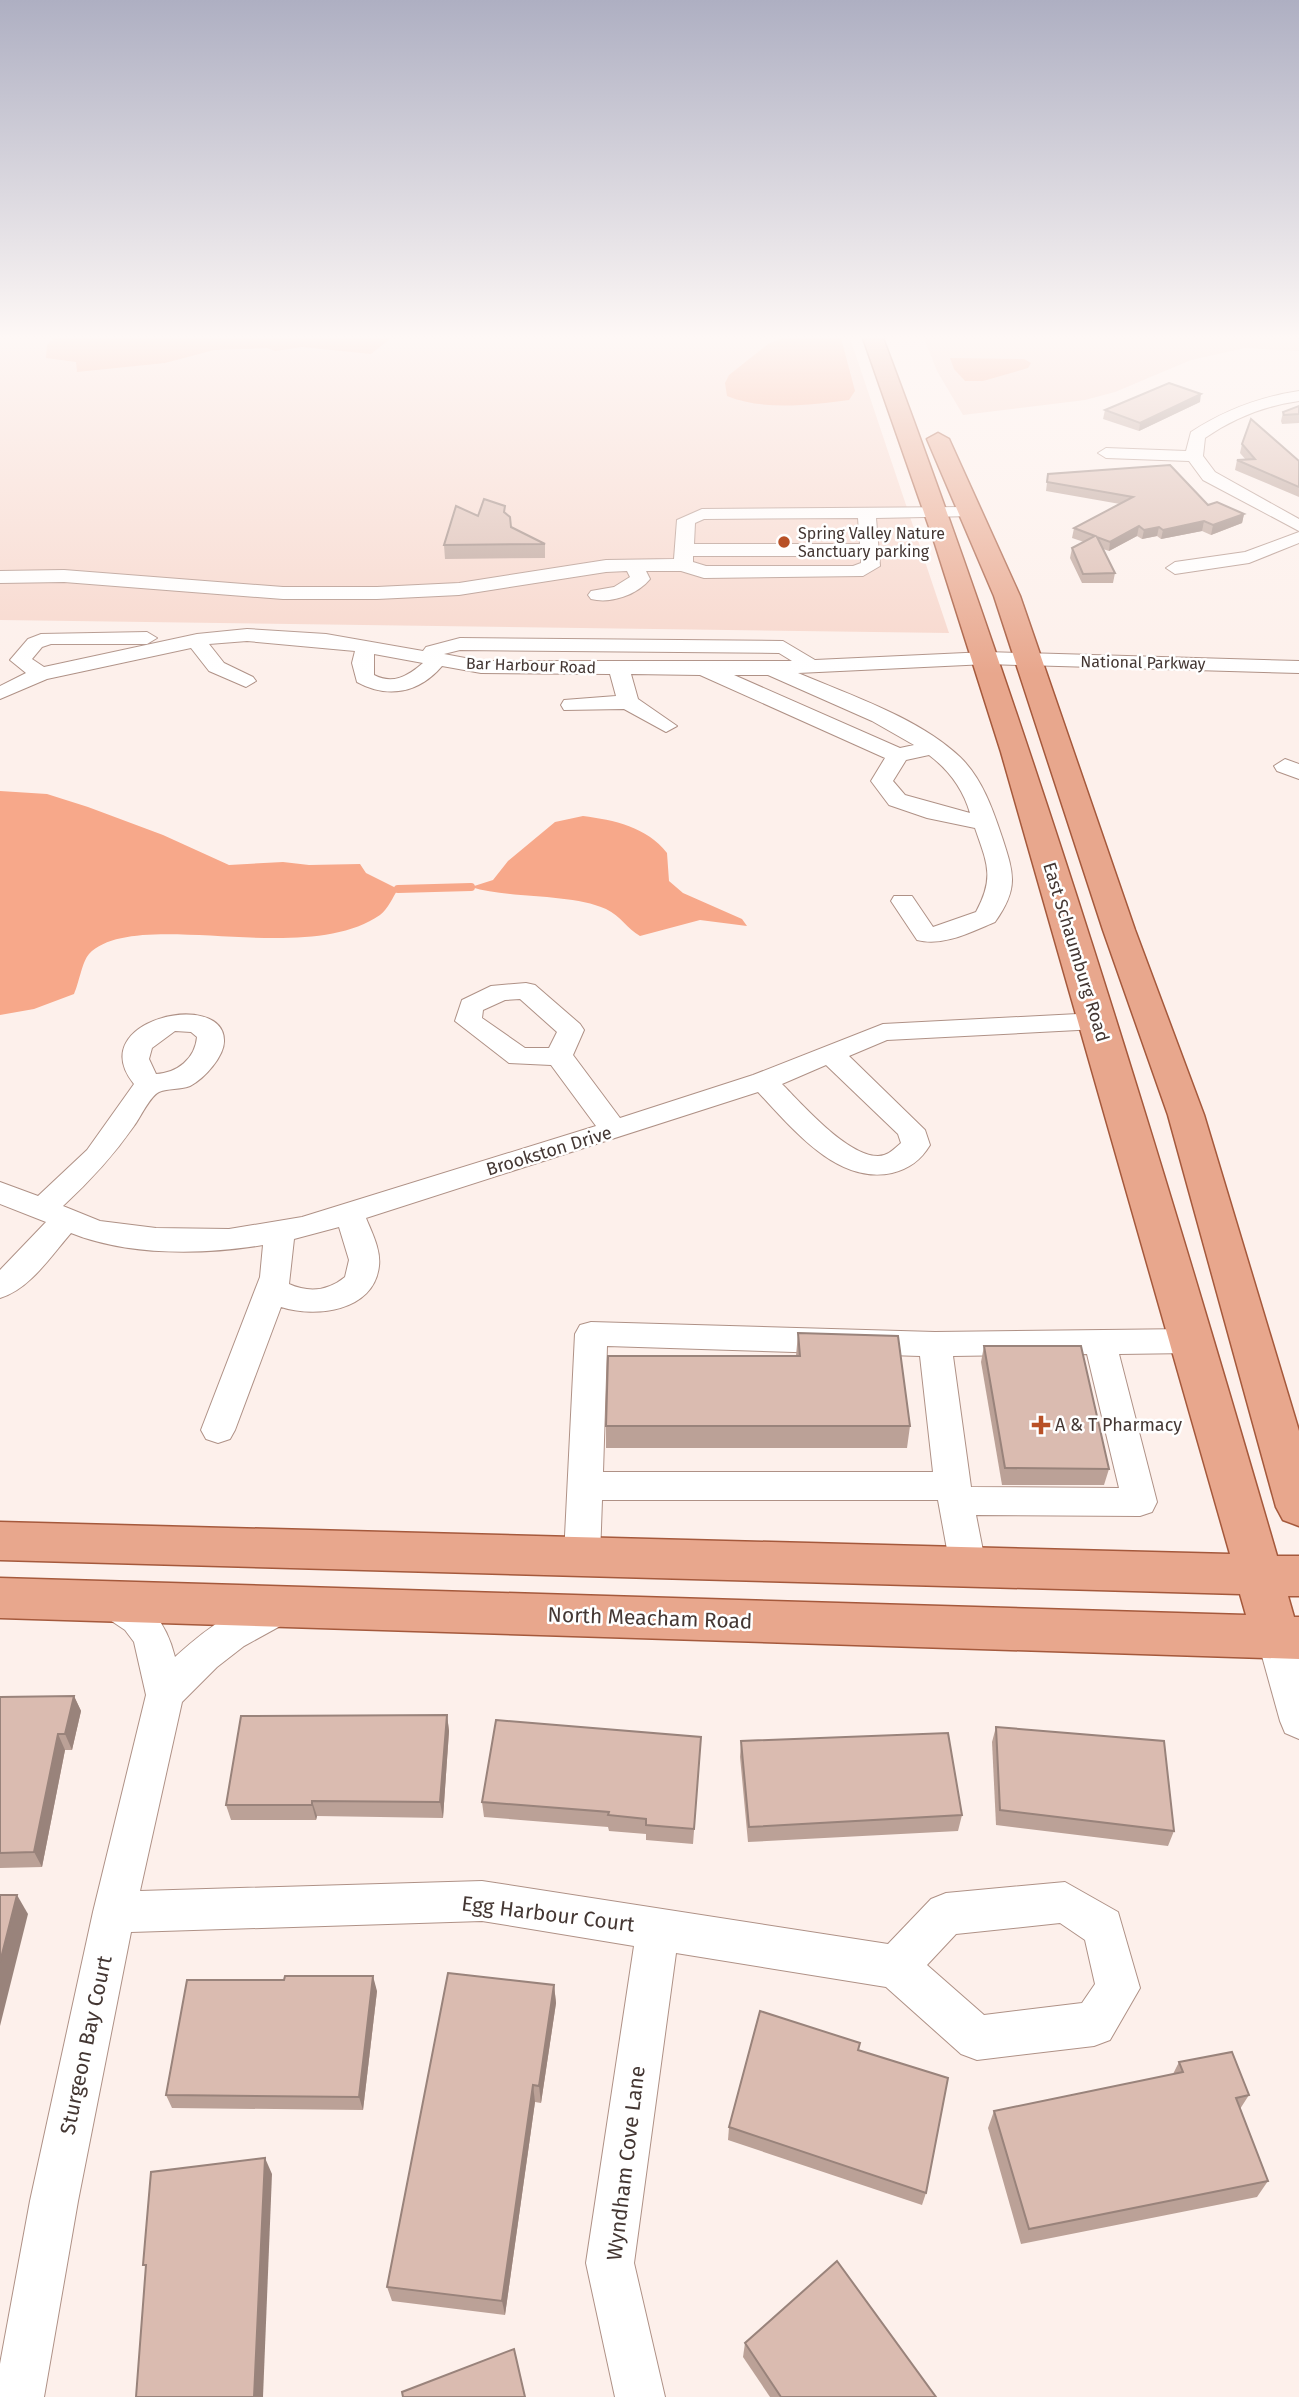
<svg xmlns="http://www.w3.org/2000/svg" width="1299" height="2397" font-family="'Fira Sans',sans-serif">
	<rect width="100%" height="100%" fill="#fdf0eb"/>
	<g fill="#f7d7cc">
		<path d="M0 338H850L949 633 0 620Z"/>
		<path d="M924 338H1299V351L1245 348 1191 360 1115 392 1085 400 963 415 937 371Z"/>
	</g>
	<g fill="#f7a88a">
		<path d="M54 338H391L371 354 302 347 275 351 267 348 214 350 165 363 77 372 76 362 46 358 47 345Z"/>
		<path d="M782 338H841L855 391 849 400C810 405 764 411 727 396L725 383 729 375 768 344Z"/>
		<path d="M950 358 1024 359 1031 363 1028 368 983 381H965L954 369Z"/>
		<path d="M0 791 47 794 88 807 163 835 229 865 283 862 309 865 360 864 366 873 398 889C393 897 388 909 380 915 304 968 136 906 89 954 82 962 79 983 74 994L34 1009 0 1015Z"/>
		<path d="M583 816C614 820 647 827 667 853L669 881 683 893 742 919 747 926 700 920 640 936C627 929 621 916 606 909 570 893 509 899 471 887L493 880 508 861 555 822Z"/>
	</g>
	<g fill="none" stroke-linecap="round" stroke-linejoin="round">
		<path stroke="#f7a88a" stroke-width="8" d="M398 889 471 887"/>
		<g stroke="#af9186" stroke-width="2">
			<g id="minor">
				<path d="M1299 391V401C1264 406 1234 418 1205 438L1203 456 1215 472 1299 519V531L1203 480 1189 461 1106 458 1098 453 1106 448 1186 451 1191 432C1225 410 1259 397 1299 391Z"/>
				<path d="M968 507 974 508 977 512 974 516 876 518 880 566 863 576 704 578 681 571H646L650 579C637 595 611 604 591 599L588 595 591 591 614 587 630 577 627 571 606 572 459 595 377 599H283L64 582 0 583V571L64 570 283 587H377L459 583 606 560 674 559 677 520 702 509ZM858 518 860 544H694L695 523 704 519ZM693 556H861V563L853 566H706L693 562Z"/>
				<path d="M1299 532V543L1249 563 1175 574 1166 568 1175 562 1245 552Z"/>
				<path d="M247 629 326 634 423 651 426 647 460 638 783 641 815 660 987 652 1299 661V673L987 664 798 673C852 696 917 717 960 757 982 778 993 810 1002 837 1014 874 1019 888 995 922 971 932 943 947 917 940L891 901 894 896H912L933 927 976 912C995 877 987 863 975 828L927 818 889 805 871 781 885 758 700 675 631 674 638 699 677 726 666 732 624 709 564 710 561 705 564 700 616 696 610 674 481 673 442 666C419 693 388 699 357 682L352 663 355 651 247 641 209 644 224 663 253 677 256 681 246 687 209 671 191 648 47 679 0 699V686L26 673 10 660 28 639 41 634 147 632 157 638 147 644H51L42 647 32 659 44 667 197 634ZM460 650 779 653 792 661H481L444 654ZM374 654 423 663C408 676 393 685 374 675ZM734 675H768L872 721 914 745 900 748ZM929 755C949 770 963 789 970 813L905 795 893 781 906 760Z"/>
				<path d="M1285 759 1299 764V779L1277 771 1274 766Z"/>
				<path d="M526 983 535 985 580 1024 584 1030 573 1055 620 1118 753 1075 883 1024 1097 1013 1106 1015 1110 1021 1106 1027 1097 1029 887 1040 849 1056 925 1130 930 1145C921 1160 909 1169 892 1173 837 1185 792 1128 758 1092L366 1218C372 1233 381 1250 379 1266 374 1312 315 1318 281 1307L235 1430 230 1439 218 1443 206 1439 201 1430 260 1277 263 1245C203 1255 128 1256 71 1233 51 1256 30 1289 0 1298V1270L46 1222 0 1204V1182L38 1196 87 1150 134 1084C82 1020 223 989 224 1040 225 1056 204 1079 190 1086 180 1090 168 1088 159 1092 150 1096 140 1118 134 1126 113 1156 90 1181 63 1206L100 1221 156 1228 229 1229 302 1217 596 1126 551 1065 509 1063 455 1021 462 1000 491 986ZM520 999 557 1032 549 1048H525L482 1018 483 1010 505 1000ZM175 1031 191 1032 197 1037C195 1059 177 1073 156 1074L149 1059 152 1048ZM826 1065 898 1134 901 1143C894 1149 888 1156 878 1156 847 1156 802 1104 782 1084ZM339 1227 349 1260 345 1277C328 1291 309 1293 289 1284L294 1239Z"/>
				<path d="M591 1322 935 1332 1191 1329 1202 1332 1207 1341 1202 1350 1191 1353 1119 1354 1157 1502 1152 1512 1140 1516 976 1515 986 1566 981 1577 968 1581 955 1577 950 1566 938 1500H602L600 1556 595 1567 582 1571 569 1567 564 1556 575 1334 580 1325ZM607 1346 920 1356 933 1472H603ZM1087 1354 1119 1488 971 1487 953 1356Z"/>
				<path d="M111 1585C147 1598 166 1621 175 1657 199 1635 260 1585 293 1597L298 1608 293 1619 244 1646 217 1667 182 1702 140 1891 482 1881 888 1944 931 1899 946 1893 1065 1882 1118 1912 1140 1988 1110 2040 1094 2046 977 2060 961 2054 886 1987 676 1953 634 2263 665 2397H615L586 2263 634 1946 482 1921 131 1932 78 2201 44 2397H0V2364L30 2201 93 1912 146 1695 134 1642 125 1630 98 1612 93 1601 98 1590ZM1060 1923 1085 1940 1095 1984 1082 2003 984 2015 927 1965 956 1934Z"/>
				<path d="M1276 1622 1289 1626 1299 1653V1739L1285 1733 1280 1721 1257 1638 1263 1626Z"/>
			</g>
		</g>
		<g stroke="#a5593c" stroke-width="3">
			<g id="major">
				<path d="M863 338H883C1033 737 1158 1146 1277 1556H1299V1596H1288L1294 1617H1299V1659L0 1618V1578L1246 1615 1240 1594 0 1560V1522L1230 1554 1001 752 935 544Z"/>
				<path d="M938 433 949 439 1020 596 1135 930 1204 1115 1299 1431V1526L1283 1520 1276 1507 1168 1115 1103 930 994 596 927 439Z"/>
			</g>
		</g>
		<use href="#minor" fill="#fff" fill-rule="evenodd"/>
		<use href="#major" fill="#e8a78d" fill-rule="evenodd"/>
	</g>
	<g fill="#bba197">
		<path d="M1200 402 1139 431 1103 419 1105 410Z"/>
		<path d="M1299 406V423L1282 424 1281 421 1283 412Z"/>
		<path d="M1242 444 1299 461V497L1235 470 1237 460H1246L1240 453Z"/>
		<path d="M1048 474 1208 505 1244 514 1242 523 1211 535 1202 531 1161 539 1157 536 1142 539 1137 536 1109 551 1103 549 1115 573 1113 583H1082L1070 558 1072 548 1084 542 1072 538 1074 528 1120 504 1046 491Z"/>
		<path d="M506 513 511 527 545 544V558L445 559 444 545 478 516Z"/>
		<path d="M798 1333 910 1426 907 1448H606V1426L796 1356Z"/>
		<path d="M984 1346 1109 1469 1104 1485H1002L981 1362Z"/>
		<path d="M74 1696 81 1711 72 1750H65L42 1867 0 1868V1697Z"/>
		<path d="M447 1715 449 1731 443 1818 317 1816 316 1820H231L226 1805Z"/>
		<path d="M996 1727 1174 1831 1168 1846 996 1825 992 1742Z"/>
		<path d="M701 1737 693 1844 646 1840V1834L609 1831 608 1827 484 1817 482 1802Z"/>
		<path d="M741 1741 962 1815 958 1831 748 1842 740 1757Z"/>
		<path d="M554 1985 556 2003 541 2103 535 2102 505 2315 392 2301 387 2287Z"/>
		<path d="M377 1991 363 2110 172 2108 166 2095Z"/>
		<path d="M859 2050 926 2193 922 2205 728 2140 729 2127Z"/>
		<path d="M1179 2062 1249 2095 1240 2109 1268 2181 1257 2197 1021 2244 988 2128 994 2111 1173 2074Z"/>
		<path d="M745 2343 936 2397H770L743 2357Z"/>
	</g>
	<g fill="#99837b">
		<path d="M1201 394 1200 402 1139 431 1140 423Z"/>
		<path d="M1244 514 1242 523 1211 535 1213 525Z"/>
		<path d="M1204 521 1202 531 1161 539 1163 530Z"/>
		<path d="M1139 526 1137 536 1109 551 1110 542Z"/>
		<path d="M1159 527 1157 536 1142 539 1144 530Z"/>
		<path d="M74 1696 81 1711 72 1750 65 1734Z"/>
		<path d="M447 1715 449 1731 443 1818 440 1802Z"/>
		<path d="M58 1734 65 1750 42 1867 34 1852Z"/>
		<path d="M312 1801 317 1816 316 1820 312 1805Z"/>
		<path d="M17 1895 28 1914 0 2026V1962Z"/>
		<path d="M373 1976 377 1991 363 2110 359 2097Z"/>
		<path d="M554 1985 556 2003 541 2103 539 2086Z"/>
		<path d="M533 2085 535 2102 505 2315 502 2301Z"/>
		<path d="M265 2158 272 2174 263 2397H254Z"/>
	</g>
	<g fill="#dabbb0" stroke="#99837b" stroke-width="2">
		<path d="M1169 383 1201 394 1140 423 1105 410Z"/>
		<path d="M1299 406V414L1284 415 1283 412Z"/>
		<path d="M1251 419 1299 461V487L1237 460 1255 459 1242 444Z"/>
		<path d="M1170 465 1208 505 1217 502 1244 514 1213 525 1204 521 1163 530 1159 527 1144 530 1139 526 1110 542 1097 537 1115 573 1083 574 1072 548 1095 536 1074 528 1133 497 1047 482 1048 474Z"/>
		<path d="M484 499 505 506 504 512 510 517 511 527 545 544 444 545 456 506 478 516Z"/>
		<path d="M798 1333 898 1336 910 1426H606L608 1356H800Z"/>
		<path d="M984 1346H1081L1109 1469 1005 1468Z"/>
		<path d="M74 1696 65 1734H58L34 1852 0 1853V1697Z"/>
		<path d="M447 1715 440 1802 312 1801V1805H226L241 1716Z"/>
		<path d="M496 1720 701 1737 694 1829 646 1825V1819L608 1815 609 1812 482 1802Z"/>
		<path d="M996 1727 1164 1741 1174 1831 1000 1810Z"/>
		<path d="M948 1733 962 1815 749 1827 741 1741Z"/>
		<path d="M0 1895H17L0 1962Z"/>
		<path d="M448 1973 554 1985 539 2086 533 2085 502 2301 387 2287Z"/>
		<path d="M285 1976H373L359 2097 166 2095 187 1980H284Z"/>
		<path d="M760 2011 860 2043 858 2050 948 2078 926 2193 729 2127Z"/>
		<path d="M1232 2052 1249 2095 1236 2098 1268 2181 1029 2229 994 2111 1183 2072 1179 2062Z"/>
		<path d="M265 2158 254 2397H136L146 2265H143L151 2172Z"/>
		<path d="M837 2261 936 2397H781L745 2343Z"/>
		<path d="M514 2349 525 2397H403L402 2392Z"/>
	</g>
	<linearGradient id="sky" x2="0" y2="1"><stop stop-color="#aeafc2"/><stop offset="0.5" stop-color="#fef8f6"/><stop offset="1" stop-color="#fef8f6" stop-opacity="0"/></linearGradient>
	<rect width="1299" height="674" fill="url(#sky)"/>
	<g fill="#b85127" stroke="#fff" stroke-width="2.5">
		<circle cx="784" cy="542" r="7"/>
		<path d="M1037.5 1414.5h7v7h7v7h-7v7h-7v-7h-7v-7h7z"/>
	</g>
	<g text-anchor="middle" stroke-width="5" stroke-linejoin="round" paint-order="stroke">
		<g font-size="16" fill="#443733" stroke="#fff" text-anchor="start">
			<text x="798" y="539">Spring Valley Nature<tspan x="798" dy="18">Sanctuary parking</tspan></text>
		</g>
		<g font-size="16" fill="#443733" stroke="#fff">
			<text transform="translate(1143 662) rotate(1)" y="6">National Parkway</text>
			<text transform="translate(531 665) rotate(2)" y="6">Bar Harbour Road</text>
		</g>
		<g font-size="18" fill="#443733" stroke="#fff">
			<text transform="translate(1076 952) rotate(73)" y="6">East Schaumburg Road</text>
			<text transform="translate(549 1151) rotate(-17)" y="6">Brookston Drive</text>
		</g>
		<g font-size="18" fill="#443733" stroke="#fff" text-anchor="start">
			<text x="1055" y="1431">A &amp; T Pharmacy</text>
		</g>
		<g font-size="21" fill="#443733" stroke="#fff">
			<text transform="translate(650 1618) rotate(2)" y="7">North Meacham Road</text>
			<text transform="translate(548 1914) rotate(7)" y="7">Egg Harbour Court</text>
			<text transform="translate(86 2045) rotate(-78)" y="7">Sturgeon Bay Court</text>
			<text transform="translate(626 2163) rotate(-83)" y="7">Wyndham Cove Lane</text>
		</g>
	</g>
</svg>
